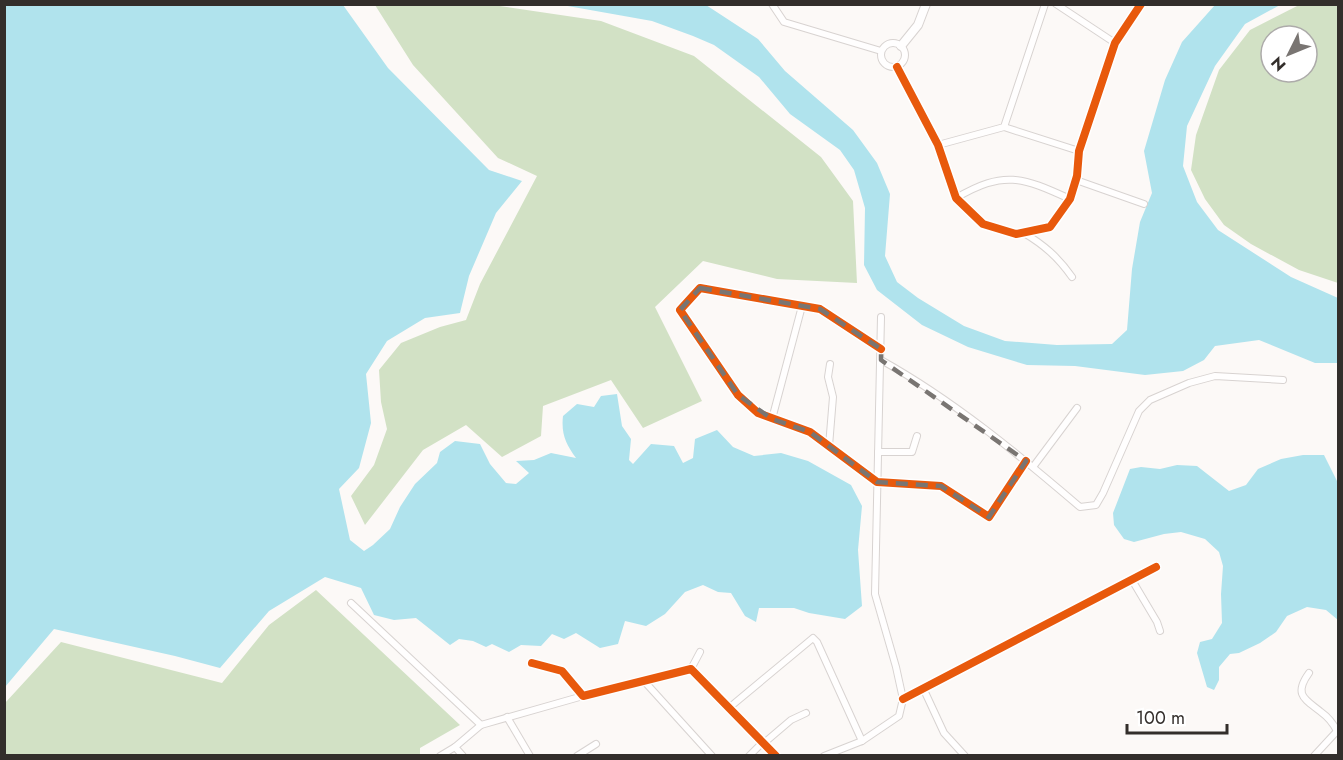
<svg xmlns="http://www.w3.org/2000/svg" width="1343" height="760" font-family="Jost,sans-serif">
	<rect width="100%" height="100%" fill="#fcf9f7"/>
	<g fill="#d2e1c5" fill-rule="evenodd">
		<path d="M1301 4 1338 5V283L1299 270 1251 244 1224 225 1205 199 1191 170 1196 135 1219 70 1250 30ZM1271 36H1307V72H1271Z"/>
		<path d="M375 5H493L601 21 694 56 821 157 853 201 857 283 777 279 703 261 655 307 702 401 643 428 611 380 543 406 541 436 502 457 466 425 423 450 365 525 351 496 374 465 387 429 381 402 379 370 401 343 440 327 466 320 480 284 537 176 498 158 413 65Z"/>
		<path d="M316 590 460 725 420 748V755H5V703L61 642 222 683 269 625Z"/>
	</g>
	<g fill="#b0e3ed">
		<path d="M5 4 343 5 388 68 489 170 522 181 496 213 469 276 460 313 425 318 387 341 366 374 371 423 359 468 339 489 350 540 364 551 373 545 390 529 400 507 415 484 437 463 440 452 455 441 480 444 490 464 506 483 516 484 529 473 516 461 534 460 551 453 576 458C566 444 561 434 563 416L577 404 594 407 601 396 617 394 622 426 631 439 629 460 633 464 651 444 674 446 683 463 693 458 695 439 717 430 733 447 754 456 781 453 808 461 851 485 862 506 858 550 862 606 845 619 809 613 794 608H759L756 622 745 616 731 593 718 592 703 585 685 592 665 614 646 626 625 621 618 644 600 648 576 633 564 639 552 634 541 646 521 645 509 652 492 644 486 647 473 641 459 639 450 645 416 618 394 620 374 615 361 588 325 577 269 611 220 668 175 656 54 629 5 687Z"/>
		<path d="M562 5H706L758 39 785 71 853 130 877 163 890 194 885 256 897 282 918 298 964 326 1005 341 1057 345 1112 344 1127 330 1132 269 1140 222 1152 193 1144 151 1165 80 1182 42 1215 5H1280L1245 24 1215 66 1187 126 1183 166 1197 202 1218 230 1291 277 1338 298V363H1315L1259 340 1215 346 1204 360 1183 371 1145 375 1075 366 1027 365 968 347 922 325 877 290 864 265 865 208 854 170 840 150 790 114 759 77 714 45 693 36 652 21Z"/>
		<path d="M1303 455H1324L1338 483V620L1326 610 1307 607 1287 616 1276 632 1260 643 1239 653 1230 654 1219 667V680L1214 690 1207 687 1197 653 1200 642 1212 639 1222 623 1221 594 1223 566 1219 552 1205 539 1181 532 1164 534 1134 542 1124 539 1114 525 1113 513 1130 469 1141 467 1160 469 1177 465 1197 466 1229 491 1246 485 1258 469 1281 459Z"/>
	</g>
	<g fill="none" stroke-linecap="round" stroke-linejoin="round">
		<g stroke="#d8d3d1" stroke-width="8">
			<g id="street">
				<path d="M772 4 784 22 881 51"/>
				<path d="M1056 4 1115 43"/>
				<circle cx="893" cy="55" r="12"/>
				<path d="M897 67 938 145 956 198 983 224 1016 234 1050 227 1070 199 1077 176 1079 151 1115 43 1141 4"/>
				<path d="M1004 127 1079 151"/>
				<path d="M938 145 1004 127 1045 4"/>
				<path d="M1076 180 1144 204"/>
				<path d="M956 198C1004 170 1022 177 1070 199"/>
				<path d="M1024 233C1044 245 1058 257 1072 277"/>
				<path d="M881 349 820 309 700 288 680 310 738 395 758 413 810 432 877 482 941 486 989 517 1026 461"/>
				<path d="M881 360C953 400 1018 454 1080 507L1096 505 1103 493 1139 411 1150 400 1189 383 1215 376 1283 380"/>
				<path d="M772 419 802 306"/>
				<path d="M829 446 833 397 828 377 830 364"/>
				<path d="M878 452H912L917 436"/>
				<path d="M1033 467 1077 408"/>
				<path d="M1132 580 1157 622 1160 631"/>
				<path d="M351 603 481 725"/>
				<path d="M532 663 562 671 583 696 691 669 776 756"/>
				<path d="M691 669 700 652"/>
				<path d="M1309 673C1293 695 1305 699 1321 712 1328 717 1333 723 1337 731"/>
				<path d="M644 681 712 756"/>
				<path d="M924 690 944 733 965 756"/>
				<path d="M903 699 1156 567"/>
				<path d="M730 707 813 638 817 642 862 741"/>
				<path d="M507 717 530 756"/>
				<path d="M764 743 791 720 806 713"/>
				<path d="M440 756 455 747"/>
				<path d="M463 756 455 747 481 725 583 696"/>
				<path d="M577 756 596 744"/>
				<path d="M749 756 763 742"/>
				<path d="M824 756 862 741 899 716 903 699 896 667 875 594 881 317"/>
				<path d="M1314 756 1338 730"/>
			</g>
		</g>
		<g stroke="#d8d3d1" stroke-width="10">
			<path id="secondary" d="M901 46 918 25 926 4"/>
		</g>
		<use href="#street" stroke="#fffefe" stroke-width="6"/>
		<use href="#secondary" stroke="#fffefe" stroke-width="8"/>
		<g stroke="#fff" stroke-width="11">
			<g id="cycleway">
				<path d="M897 67 938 145 956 198 983 224 1016 234 1050 227 1070 199 1077 176 1079 151 1115 43 1141 4"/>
				<path d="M881 349 820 309 700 288 680 310 738 395 758 413 810 432 877 482 941 486 989 517 1026 461"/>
				<path d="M532 663 562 671 583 696 691 669 776 756"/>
				<path d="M903 699 1156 567"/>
			</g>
		</g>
		<use href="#cycleway" stroke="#e8590c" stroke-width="8"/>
	</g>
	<path fill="none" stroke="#797572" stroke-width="4.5" stroke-dasharray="12 8" stroke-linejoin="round" d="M700 288 820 309 881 349V360L1026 461 989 517 941 486 877 482 810 432 772 419 738 395 680 310Z"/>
	<rect width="1343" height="760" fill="none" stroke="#332e2b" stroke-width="12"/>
	<g transform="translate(1289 54) rotate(227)"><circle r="28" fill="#ffffff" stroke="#adabaa" stroke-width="1.5"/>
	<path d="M0-4.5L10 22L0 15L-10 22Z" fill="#797572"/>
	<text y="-9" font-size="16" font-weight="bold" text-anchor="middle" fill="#332e2b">N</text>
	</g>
	<path d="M1127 724v9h100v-9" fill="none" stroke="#332e2b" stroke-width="3"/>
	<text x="1136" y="724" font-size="18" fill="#332e2b" stroke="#ffffff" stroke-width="4.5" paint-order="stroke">100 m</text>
</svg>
